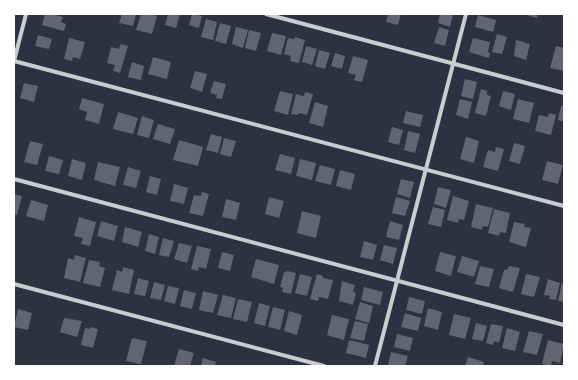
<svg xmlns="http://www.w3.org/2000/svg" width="578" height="380" font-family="Commissioner,sans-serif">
	<rect width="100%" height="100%" fill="#2d3142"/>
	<g fill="#626471">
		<path d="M45 14H52L63 17 61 22 66 24 64 31 42 25Z"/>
		<path d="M122 14H136L133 26 119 23Z"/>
		<path d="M141 14H149L157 16 152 34 136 30Z"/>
		<path d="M168 14H180L176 28 165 25Z"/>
		<path d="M192 14 202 16 199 28 189 25Z"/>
		<path d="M388 14H401L398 25 386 22Z"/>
		<path d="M440 14H453L450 27 438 23Z"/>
		<path d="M524 14H538L537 18Z"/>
		<path d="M478 15 496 20 493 32 475 27Z"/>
		<path d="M206 19 217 22 213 40 201 37Z"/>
		<path d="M220 23 231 26 226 44 215 41Z"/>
		<path d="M236 27 248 30 243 48 232 44Z"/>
		<path d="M439 27 449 30 445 46 434 43Z"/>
		<path d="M249 30 261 33 256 51 245 48Z"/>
		<path d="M272 33 286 36 281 55 267 51Z"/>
		<path d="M497 34 507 37 502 54 492 52Z"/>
		<path d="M38 35 52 39 49 49 35 46Z"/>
		<path d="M295 37 305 40 299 63 290 61 291 56 284 54 288 38 294 39Z"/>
		<path d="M69 38 85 42 80 59 73 57 72 61 64 59Z"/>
		<path d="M473 38 490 42 488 52 490 53 489 58 469 52Z"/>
		<path d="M516 40 530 44 526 60 514 56Z"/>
		<path d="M121 44 128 46 120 73 113 71 115 65 107 63 111 47 119 49Z"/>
		<path d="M306 46 317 49 312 65 302 62Z"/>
		<path d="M556 46 564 48V71L550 68Z"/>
		<path d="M319 50 330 53 325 69 315 66Z"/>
		<path d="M335 53 345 56 342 69 331 66Z"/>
		<path d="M353 56 368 60 362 82 354 80 356 75 348 73Z"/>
		<path d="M153 57 171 62 167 79 148 74Z"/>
		<path d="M132 62 144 66 141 80 128 77Z"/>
		<path d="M195 71 207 74 202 92 190 88Z"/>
		<path d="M465 79 477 82 473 99 461 96Z"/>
		<path d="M214 81 226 84 222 99 216 98 217 95 210 93Z"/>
		<path d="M24 83 38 86 34 102 20 98Z"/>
		<path d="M481 89 487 91V95L491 96 486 116 475 113Z"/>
		<path d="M280 91 293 94 288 115 274 111Z"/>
		<path d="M503 91 515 94 511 110 499 106Z"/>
		<path d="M305 92 313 94 307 115 299 113 298 115 291 114 296 94 304 96Z"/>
		<path d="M82 98 104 104 99 124 85 120 87 112 79 109Z"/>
		<path d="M460 99 472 102 468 119 456 115Z"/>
		<path d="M518 99 534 103 529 123 513 119Z"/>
		<path d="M315 102 328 106 323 127 309 123Z"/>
		<path d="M561 106H564V122L558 120Z"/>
		<path d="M406 111 423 115 420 127 403 123Z"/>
		<path d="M118 112 138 118 133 134 113 129Z"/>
		<path d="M549 113 556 115 551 135 535 131 539 115 548 117Z"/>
		<path d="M142 116 154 120 149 138 137 135Z"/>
		<path d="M158 124 175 129 170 144 153 139Z"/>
		<path d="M392 127 403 130 399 145 388 142Z"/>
		<path d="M408 131 420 134 415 153 404 150Z"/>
		<path d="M211 134 222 137 218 153 206 150Z"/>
		<path d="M466 137 479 141 474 163 460 159Z"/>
		<path d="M224 138 236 141 231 157 220 154Z"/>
		<path d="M179 140 203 147 198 166 173 160Z"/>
		<path d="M30 141 43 144 37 165 24 162Z"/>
		<path d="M514 143 525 146 520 164 509 161Z"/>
		<path d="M496 147 504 149 498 171 483 167 488 150 495 152Z"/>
		<path d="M280 154 295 158 291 174 275 170Z"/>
		<path d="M49 156 63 160 59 174 45 171Z"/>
		<path d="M72 159 86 163 82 180 68 176Z"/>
		<path d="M300 159 316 163 312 180 296 176Z"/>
		<path d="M547 161 563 165 558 184 542 180Z"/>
		<path d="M98 162 120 167 115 186 94 180Z"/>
		<path d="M320 165 335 169 331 185 315 181Z"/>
		<path d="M128 167 141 171 136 188 123 185Z"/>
		<path d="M340 170 355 174 351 190 336 186Z"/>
		<path d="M150 176 161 179 157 195 146 192Z"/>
		<path d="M401 179 414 182 410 198 397 194Z"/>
		<path d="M174 184 188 188 184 204 170 201Z"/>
		<path d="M438 187 451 190 446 208 434 204Z"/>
		<path d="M202 192 209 194 203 216 189 213 194 195 201 196Z"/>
		<path d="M14 194 22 196 17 215 14 214Z"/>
		<path d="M453 196 469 201 464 220 459 219 458 223 447 220Z"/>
		<path d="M269 197 284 201 279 218 265 214Z"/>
		<path d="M396 197 410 201 405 216 392 213Z"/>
		<path d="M226 199 240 203 236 220 222 217Z"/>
		<path d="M31 200 48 205 44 221 26 216Z"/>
		<path d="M476 204 493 208 488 227 483 226 482 230 471 227Z"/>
		<path d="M433 207 445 210 441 227 428 224Z"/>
		<path d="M494 209 510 213 506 233 500 232 499 236 488 233Z"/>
		<path d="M302 211 321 216 316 238 297 233Z"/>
		<path d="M79 217 96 222 90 246 81 244 83 238 74 236Z"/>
		<path d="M101 221 118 226 114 241 97 236Z"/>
		<path d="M390 221 403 225 399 240 386 237Z"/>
		<path d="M514 222 525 224 524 227 531 228 526 247 509 242Z"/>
		<path d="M125 227 142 232 138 247 122 242Z"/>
		<path d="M149 234 159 237 155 254 145 251Z"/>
		<path d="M163 238 174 241 169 257 159 255Z"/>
		<path d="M364 241 377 245 373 260 360 257Z"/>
		<path d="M179 243 192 246 187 263 174 259Z"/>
		<path d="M384 245 397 248 393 264 380 260Z"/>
		<path d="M197 246 211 249 206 269 199 267 198 271 191 269Z"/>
		<path d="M222 252 234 255 230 271 218 268Z"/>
		<path d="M440 252 456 256 451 276 435 271Z"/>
		<path d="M75 255 86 258 80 282 64 278 68 258 74 260Z"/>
		<path d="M462 256 479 261 474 277 457 272Z"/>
		<path d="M256 259 279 265 274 284 251 277Z"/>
		<path d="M89 260 100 262 99 266 105 268 100 287 83 283Z"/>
		<path d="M480 266 494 269 489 287 475 284Z"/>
		<path d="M509 266 520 268 513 292 499 288 504 270H507Z"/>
		<path d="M123 267 134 270 129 294 112 290 117 270 122 272Z"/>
		<path d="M287 271 296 273 291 294 282 292 283 288 280 287 284 272H286Z"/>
		<path d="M300 274 312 277 307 296 295 293Z"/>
		<path d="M317 274 323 276V278L333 280 328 299 319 297 318 301 310 299Z"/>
		<path d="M526 274 540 277 534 297 521 294Z"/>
		<path d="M138 278 149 281 145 296 134 294Z"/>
		<path d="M548 279 560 283 556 300 549 299 550 296 544 295Z"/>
		<path d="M342 281 355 285 353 292 356 293 353 305 339 301Z"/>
		<path d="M154 282 165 285 161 300 150 298Z"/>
		<path d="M562 283 564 284V302L558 301Z"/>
		<path d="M168 286 179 288 175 304 164 301Z"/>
		<path d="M364 287 383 292 380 305 361 300Z"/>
		<path d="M184 290 196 293 192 309 180 306Z"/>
		<path d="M203 291 218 295 213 313 199 310Z"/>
		<path d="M223 295 236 298 231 318 217 315Z"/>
		<path d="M409 297 425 301 422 314 406 310Z"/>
		<path d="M238 299 252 302 247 322 233 319Z"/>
		<path d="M360 302 373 306 369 323 355 319Z"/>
		<path d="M259 303 270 306 265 326 254 323Z"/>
		<path d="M273 307 285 310 280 330 268 327Z"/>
		<path d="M428 308 442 312 438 330 424 326Z"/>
		<path d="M18 309 32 313 28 330 14 327Z"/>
		<path d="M289 311 302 315 297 335 284 331Z"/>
		<path d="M405 313 421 318 418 331 401 327Z"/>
		<path d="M454 314 471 318 465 339 449 335Z"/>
		<path d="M332 315 349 319 344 340 327 335Z"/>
		<path d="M64 318 82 321 77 337 60 332Z"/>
		<path d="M355 321 368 324 364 341 350 338Z"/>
		<path d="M476 323 487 326 483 341 472 339Z"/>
		<path d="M491 324 503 326 499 343 494 341 493 345 486 343Z"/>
		<path d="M90 327 98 329 93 348 81 345 85 328 90 329Z"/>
		<path d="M507 328 520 332 515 351 502 348Z"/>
		<path d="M529 331 543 334 537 355 523 352Z"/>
		<path d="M397 334 413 338 410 351 394 347Z"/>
		<path d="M132 338 147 341 141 364 126 361Z"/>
		<path d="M349 340 369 345 366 358 346 353Z"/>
		<path d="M548 340 564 344 560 363 552 361 551 366 542 364Z"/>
		<path d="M179 349 194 353 190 366H174Z"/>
		<path d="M391 352 408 356 405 366 388 365Z"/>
		<path d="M468 357 484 362 483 366H465Z"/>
		<path d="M203 358 216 362 215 366H201Z"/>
	</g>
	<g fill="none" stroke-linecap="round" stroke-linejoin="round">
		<g stroke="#caccd0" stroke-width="4">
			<path d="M266 14 564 93"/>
			<path d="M14 61 564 206"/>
			<path d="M14 61 26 14"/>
			<path d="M14 179 564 325"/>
			<path d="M14 284 324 366"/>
			<path d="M375 366 466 14"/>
		</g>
	</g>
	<rect width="578" height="380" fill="none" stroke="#ffffff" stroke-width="30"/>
</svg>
